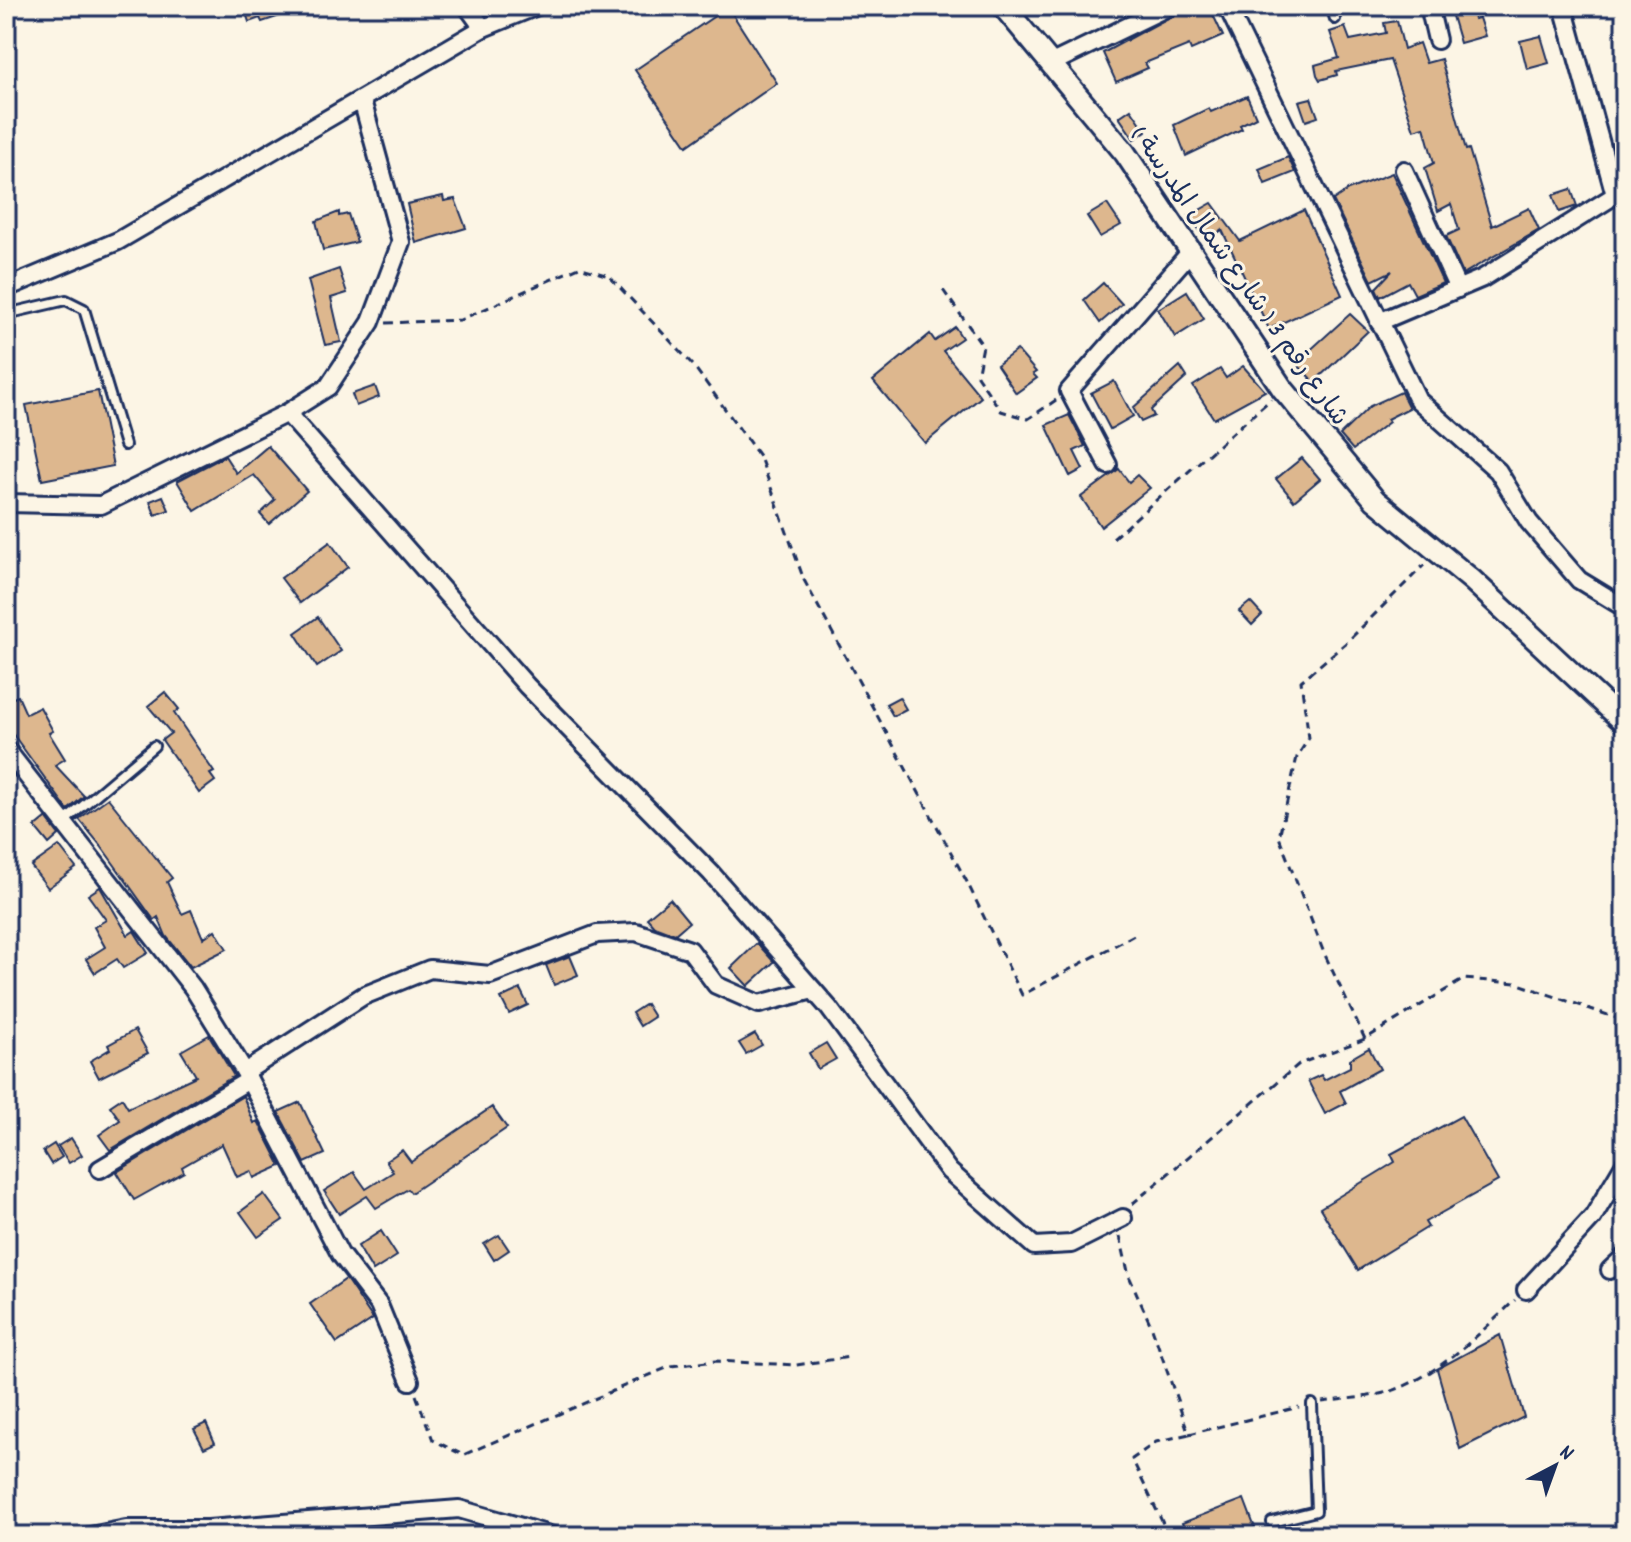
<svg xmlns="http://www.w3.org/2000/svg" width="1631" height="1542" font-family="Dekko,'Playpen Sans Arabic',sans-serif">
	<rect width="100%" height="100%" fill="#fcf5e5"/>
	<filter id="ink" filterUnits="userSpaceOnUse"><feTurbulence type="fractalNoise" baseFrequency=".0125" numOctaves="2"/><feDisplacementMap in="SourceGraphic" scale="16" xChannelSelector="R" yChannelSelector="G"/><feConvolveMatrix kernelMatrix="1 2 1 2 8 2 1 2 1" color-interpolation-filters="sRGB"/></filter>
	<g filter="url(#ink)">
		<g fill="#ddb78e" stroke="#1b2f5e" stroke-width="2">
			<path d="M256 6H303L304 8 262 22 260 18 249 22 245 10Z"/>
			<path d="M1198 6H1209L1223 36 1191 50 1189 45 1145 63 1148 68 1116 82 1103 53 1179 12Z"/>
			<path d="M1449 6H1470L1474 19 1479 18 1485 36 1460 43Z"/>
			<path d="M728 7 777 83 687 146 635 70Z"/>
			<path d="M1397 21 1404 49 1419 43 1426 63 1441 59 1466 150 1469 149 1492 226 1529 208 1539 230 1463 274 1446 236 1459 230 1451 204 1438 211 1425 168 1434 163 1424 127 1414 130 1390 60 1336 71 1337 75 1320 80 1317 75 1315 65 1339 58 1330 32 1345 27 1350 40 1386 33 1384 23Z"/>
			<path d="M1541 36 1549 63 1527 69 1520 41Z"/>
			<path d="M1247 96 1256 117 1240 125 1242 129 1186 156 1174 125 1209 108 1211 112Z"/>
			<path d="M1311 98 1318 117 1306 121 1299 101Z"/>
			<path d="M1131 109 1146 131 1134 139 1119 117Z"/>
			<path d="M1288 157 1295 172 1265 184 1259 169Z"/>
			<path d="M1392 173 1443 283 1415 295 1408 282 1380 297 1376 288 1392 271 1372 281 1333 200 1348 190Z"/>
			<path d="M1571 189 1577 206 1559 212 1553 195Z"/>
			<path d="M443 196 444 201 455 199 466 228 416 243 407 204Z"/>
			<path d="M1212 203 1240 241 1304 210 1342 295 1269 329 1222 230 1207 240 1189 216Z"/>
			<path d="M1107 204 1121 225 1100 237 1087 216Z"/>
			<path d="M339 212V216L348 214 357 242 323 250 316 221Z"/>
			<path d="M339 269 347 293 331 298 341 342 325 345 308 280Z"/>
			<path d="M1103 283 1122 304 1100 323 1084 300Z"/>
			<path d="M1187 291 1204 319 1175 337 1158 309Z"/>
			<path d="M1350 314 1368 331 1314 382 1296 363Z"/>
			<path d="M955 327 962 338 943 351 981 397 925 443 873 381 930 334 935 341Z"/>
			<path d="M1017 350 1036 372 1033 374 1037 378 1016 393 997 365Z"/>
			<path d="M1180 366 1187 377 1151 410 1154 416 1141 422 1133 408Z"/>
			<path d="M1243 366 1265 391 1214 419 1193 386 1220 369 1226 378Z"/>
			<path d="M1114 381 1133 416 1110 429 1091 393Z"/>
			<path d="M375 386 379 397 356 406 352 394Z"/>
			<path d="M98 391 113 466 42 480 26 405Z"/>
			<path d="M1401 392 1409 408 1387 419 1389 422 1353 450 1340 435 1370 406Z"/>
			<path d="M1069 415 1085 446 1074 451 1083 469 1070 476 1046 425Z"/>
			<path d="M268 446 307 491 269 524 260 514 275 500 254 475 195 511 177 481 225 456 236 473Z"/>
			<path d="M1302 458 1320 479 1294 501 1276 479Z"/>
			<path d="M1119 469 1129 482 1137 475 1150 488 1101 527 1081 497Z"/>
			<path d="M163 496 169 510 155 515 150 501Z"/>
			<path d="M330 542 348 567 300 603 281 578Z"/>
			<path d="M1250 602 1262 615 1252 625 1239 611Z"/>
			<path d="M318 617 341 651 317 667 295 633Z"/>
			<path d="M165 692 179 709 174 713 214 772 210 774 215 781 199 793 162 740 171 733 148 706Z"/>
			<path d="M18 696 26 714 40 707 53 731 49 733 65 759 55 765 84 796 68 810 12 733 6 736V701Z"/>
			<path d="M899 697 906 709 893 716 886 704Z"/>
			<path d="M108 798 172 878 167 882 182 914 191 910 203 938 215 930 227 949 191 967 166 936 158 917 154 920 101 846 79 819 76 821Z"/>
			<path d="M46 818 59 835 49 844 35 827Z"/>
			<path d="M59 846 76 868 48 888 31 866Z"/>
			<path d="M100 887 128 935 134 931 148 953 123 968 117 959 95 973 86 959 105 947 94 927 106 920 88 895Z"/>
			<path d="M670 899 689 922 675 934 654 926 647 918Z"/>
			<path d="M757 943 774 962 748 986 731 968Z"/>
			<path d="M570 956 578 975 554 985 546 965Z"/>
			<path d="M520 989 528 1005 509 1014 501 998Z"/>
			<path d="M646 1004 654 1017 640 1026 632 1013Z"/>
			<path d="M135 1030 148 1053 99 1078 90 1061 110 1049 108 1045Z"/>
			<path d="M755 1034 762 1045 746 1054 739 1043Z"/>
			<path d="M209 1035 234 1076 110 1150 99 1135 120 1120 110 1106 122 1098 128 1108 196 1076 181 1051Z"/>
			<path d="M826 1043 836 1059 818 1069 809 1053Z"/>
			<path d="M1369 1048 1380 1069 1340 1091 1346 1103 1325 1114 1308 1081 1321 1075 1324 1080 1350 1067V1059Z"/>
			<path d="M243 1096 254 1123 258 1121 281 1166 254 1178 251 1171 237 1177 222 1144 182 1167 184 1172 134 1200 117 1172Z"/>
			<path d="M300 1102 325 1154 305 1163 278 1112Z"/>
			<path d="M492 1107 507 1128 411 1193 408 1189 376 1208 367 1196 339 1214 324 1191 354 1172 366 1189 393 1172 386 1161 402 1150 411 1162Z"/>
			<path d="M1461 1116 1498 1181 1425 1222 1428 1227 1358 1270 1320 1208 1395 1162 1391 1154Z"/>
			<path d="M71 1138 82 1155 69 1163 58 1146Z"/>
			<path d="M54 1144 62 1157 51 1164 43 1151Z"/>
			<path d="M264 1194 283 1220 258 1237 240 1212Z"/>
			<path d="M381 1231 397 1256 373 1271 358 1246Z"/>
			<path d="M499 1235 509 1250 494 1260 484 1244Z"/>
			<path d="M346 1279 373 1319 337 1343 310 1304Z"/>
			<path d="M1500 1335 1524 1417 1460 1449 1437 1369Z"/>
			<path d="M206 1423 215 1443 204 1448 194 1429Z"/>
			<path d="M1244 1499 1258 1536H1187L1182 1523Z"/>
		</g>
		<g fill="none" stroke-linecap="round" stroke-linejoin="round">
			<g stroke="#1b2f5e" stroke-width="14">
				<g id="service">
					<path d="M1331 6 1335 19"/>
					<path d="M6 314 66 300 84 309 125 445"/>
					<path d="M65 821 154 746"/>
					<path d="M1272 1522 1316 1511 1312 1404"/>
				</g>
			</g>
			<g stroke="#1b2f5e" stroke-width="22">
				<g id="minor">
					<path d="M467 6 483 28"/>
					<path d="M1227 6 1418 400 1498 471 1529 522 1579 580 1625 608"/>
					<path d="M1429 6 1437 40"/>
					<path d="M1563 6 1615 195"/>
					<path d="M1052 63 1170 6"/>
					<path d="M1404 170 1458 289"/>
					<path d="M6 288 118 241 483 28 537 6"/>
					<path d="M1379 322 1483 278 1625 189"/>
					<path d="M287 413 328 387 371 322 401 242 362 100"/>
					<path d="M1108 465 1069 391 1192 250"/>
					<path d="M6 503 101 505 287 413 527 686 711 873 829 1008 949 1171 1034 1246 1071 1244 1123 1218"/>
					<path d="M6 749 193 988 245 1072 340 1254 379 1305 410 1381"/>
					<path d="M245 1072 363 996 430 969 490 975 597 934 636 932 690 950 716 985 759 1004 813 990"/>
					<path d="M100 1169 249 1080"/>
					<path d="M1610 1270 1625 1256"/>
					<path d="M1526 1290 1593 1217 1625 1163"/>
					<path d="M90 1536 126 1529H208L459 1509 553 1536"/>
				</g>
			</g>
			<g stroke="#1b2f5e" stroke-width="26">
				<path id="tertiary" d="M1003 6 1125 153 1282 388 1375 500 1472 580 1625 723"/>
			</g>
			<g stroke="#1b2f5e" stroke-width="3" stroke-dasharray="8 6" stroke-linecap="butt">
				<path d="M943 290 983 346 977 376 1001 411 1028 419 1056 400"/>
				<path d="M386 323 460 320 579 267 609 276 693 365 760 457 804 580 967 882 1022 995 1138 933"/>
				<path d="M1113 538 1271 399"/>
				<path d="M1365 1039 1324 953 1279 837 1297 757 1309 738 1301 681 1347 642 1424 565"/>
				<path d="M1132 1204 1299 1064 1365 1039 1464 979 1516 983 1625 1021"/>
				<path d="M1120 1236 1129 1276 1152 1328 1189 1434 1299 1407"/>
				<path d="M416 1395 433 1440 463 1455 671 1366 716 1361 796 1365 850 1357"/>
				<path d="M1322 1402C1342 1399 1364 1398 1384 1393 1434 1380 1478 1335 1515 1300"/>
				<path d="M1169 1536 1132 1459 1156 1442 1189 1434"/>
			</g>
			<use href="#service" stroke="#fcf5e5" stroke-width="8"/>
			<use href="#minor" stroke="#fcf5e5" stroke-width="16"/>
			<use href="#tertiary" stroke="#fcf5e5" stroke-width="20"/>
		</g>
	</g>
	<g text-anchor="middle" stroke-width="6" stroke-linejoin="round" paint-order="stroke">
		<g font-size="26" fill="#1b2f5e" stroke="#fcf5e5">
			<text transform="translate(1241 275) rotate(55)" y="9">شارع رقم 3 ( شارع شمال المدرسة )</text>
		</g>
	</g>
	<rect width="1631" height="1542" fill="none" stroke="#fcf5e5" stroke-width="32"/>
	<rect x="16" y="16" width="1599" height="1510" fill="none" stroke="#1b2f5e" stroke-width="3" filter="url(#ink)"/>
	<g transform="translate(1555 1466) rotate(41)" stroke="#fcf5e5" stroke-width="6" paint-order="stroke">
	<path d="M0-6L14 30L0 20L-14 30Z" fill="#1b2f5e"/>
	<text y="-12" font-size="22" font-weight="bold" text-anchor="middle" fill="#1b2f5e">N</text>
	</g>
</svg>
